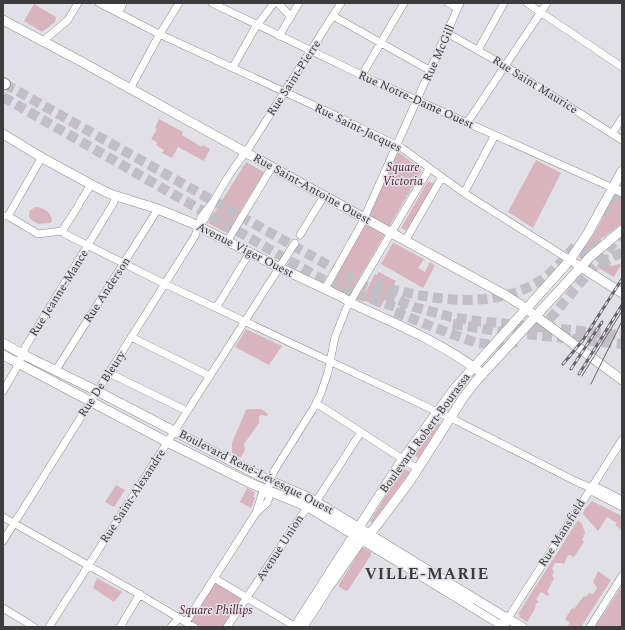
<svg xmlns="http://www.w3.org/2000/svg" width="625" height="630" font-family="Spectral,serif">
<rect width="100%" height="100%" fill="#e2e0e7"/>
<!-- green -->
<path fill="#d8b5be" d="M34,4L56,17L55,22L42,32L24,21Z
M159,119L183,132L182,135L202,147L203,145L210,149L204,161L178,147L172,158L162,153L164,150L156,145L157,142L151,139L157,129L155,128Z
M398,152L420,168L421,172L350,294H345L332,288L331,284L363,229Z
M536,160L561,173L533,228L508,212Z
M246,162L264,172L227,233L208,223Z
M428,181L434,184L407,231L401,228Z
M616,196L622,197V224L602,238L581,259L579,257L598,227L613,197Z
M36,207C44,208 51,212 52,220L51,223L38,224L30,219L29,215L30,210Z
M394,243L424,259L418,268L425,272L430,262L435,266L423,288L381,264L392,244Z
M607,254L609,256L607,262L611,266L619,264L621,265L614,277L597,267L600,260Z
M379,272L396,281L380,308L362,299L375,274L377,275Z
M246,329L282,346L269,365L235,347Z
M248,409H261L268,414L267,416L261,415L259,417V423L244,444L245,450L241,458L232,453V443L246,410Z
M436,423L440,424L439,426L420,456L418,458L414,455L415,453Z
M403,468L410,472L372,523L370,521Z
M116,485L125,490L114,507L105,502Z
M247,488L255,492L253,497L255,498L251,508L240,502Z
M592,501L622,516V530L615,525L617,523L607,517L598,531L583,514L584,510Z
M578,520L582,524L585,533L582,540L584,542L574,557L570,555H568L564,564L561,563H555L552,568L554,572L552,576L554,578L547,592L549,594L548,596L541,592L536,600L539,602L536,603L535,609L527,622L519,617L520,615L518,614Z
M362,548H364L371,552V555L349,589L347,591L344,590L338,586Z
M598,571L611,580L581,627H567L570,623L565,619L572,608L574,609L584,596L586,597L589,593L593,594L597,588L593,582Z
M97,578L122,592L114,602L93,588Z
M215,582L241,598V600L225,627C214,627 195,630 190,620Z
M622,586V627H595Z"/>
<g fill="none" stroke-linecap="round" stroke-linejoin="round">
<!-- highway-tunnel -->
<path stroke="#c1bfc5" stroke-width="10" stroke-dasharray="10 5" stroke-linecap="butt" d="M5,84L365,286L414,307L451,317L477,321L622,335
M3,97L318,277L347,291L405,310
M601,214L622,187
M568,264L588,250L609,240
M600,264L622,252
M374,285C426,298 488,312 538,282C553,273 566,257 577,244
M395,312L441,330L477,343L499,345L517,342
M453,324L496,331L622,344
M539,330L549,320L621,234"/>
<defs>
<path id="minor" d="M99,3L157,33L326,111L402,148L464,193L570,260
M112,3L121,8L123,3
M212,3L376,82L613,188
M278,3L291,17
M448,3L458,8
M527,3L622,67
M333,16L431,71
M447,33L502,64L622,140
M279,36L299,3
M43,41L68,20L78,3
M478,50L504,3
M233,67L255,28L274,3
M362,75L404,3
M130,89L157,39L179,3
M467,123L547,3
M612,134L622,118
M464,193L495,135
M80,202L91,185
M3,216H8L38,234L62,231L65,234L165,284L457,421L573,480L591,488H599L622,500
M8,216L42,157
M200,225C207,218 209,210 214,201C224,182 237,163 250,146L341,3
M62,231L79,205
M300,235L324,196
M228,240L272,167
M405,241L442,177
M325,289L362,223L460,3
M216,308L250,252
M131,337L210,376
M56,370L158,209
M109,373L187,411
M3,391L16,369L26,346L113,204L116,196
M316,403L418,469
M591,488L595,493L622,507
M267,490L274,471L313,409L321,393L328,372L335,337L346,309L429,169
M256,513L262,494L267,490
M3,517L137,593L194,627
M3,541L195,236L201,217L213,202
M214,578L296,627
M3,608L34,627
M186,622L256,513L267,503L269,498L267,490
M505,623L622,440
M49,627L295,243
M120,627L140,594
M171,627L179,618
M227,627L304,512L319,497L361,432
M590,627L622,576"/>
<path id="major" d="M3,20L82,62L386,230L507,296L521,305L622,380
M3,134L46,160L94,186L110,194L155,208L192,223L276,266L342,297L355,305C399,325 444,344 483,374
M613,188L622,192
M576,264L622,293
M3,343L26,356L97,391L262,477L310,498L382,542
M3,355L171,444L250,483L308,507L377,549
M469,605L505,627
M503,616L522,627
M295,627L400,463L455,388L570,260L588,233L622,171
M295,627L304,625L328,588L359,544L374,529L410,481L463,398L477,380L590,257L622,230"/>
<path id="highway" d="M3,83L5,84"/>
</defs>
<!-- minor casing -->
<use href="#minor" stroke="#8d8c91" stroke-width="8"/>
<!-- major casing -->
<use href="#major" stroke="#8d8c91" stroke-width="10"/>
<!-- highway casing -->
<use href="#highway" stroke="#8d8c91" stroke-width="12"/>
<!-- minor -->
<use href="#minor" stroke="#fff" stroke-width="7"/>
<!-- major -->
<use href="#major" stroke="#fff" stroke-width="9"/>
<!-- highway -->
<use href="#highway" stroke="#fff" stroke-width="10"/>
<!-- tram -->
<path stroke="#676569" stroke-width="1" d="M582,376L622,311
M591,384L622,321"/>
<defs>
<path id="rail" d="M563,364L583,340L622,279
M571,369L602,322
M579,374L622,305"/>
</defs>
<!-- rail casing -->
<use href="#rail" stroke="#676569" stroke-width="3"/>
<!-- rail -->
<use href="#rail" stroke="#e2e0e7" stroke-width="1.5" stroke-dasharray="4.5" stroke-linecap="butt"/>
<defs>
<path id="major-bridge" d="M382,542L503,616
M377,549L469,605"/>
</defs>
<!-- major-bridge casing -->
<use href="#major-bridge" stroke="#8d8c91" stroke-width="10" stroke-linecap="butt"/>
<!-- major-bridge -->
<use href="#major-bridge" stroke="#fff" stroke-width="9"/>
</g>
<g text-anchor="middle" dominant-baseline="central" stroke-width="3" stroke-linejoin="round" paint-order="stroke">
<!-- street labels -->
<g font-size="12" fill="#3c3b3d" stroke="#e2e0e7">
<text transform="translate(439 53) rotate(-66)">Rue McGill</text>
<text transform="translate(294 78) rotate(-57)">Rue Saint-Pierre</text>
<text transform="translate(535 85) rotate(32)">Rue Saint Maurice</text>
<text transform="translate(416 100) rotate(24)">Rue Notre-Dame Ouest</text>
<text transform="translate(358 128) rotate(26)">Rue Saint-Jacques</text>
<text transform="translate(312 189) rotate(29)">Rue Saint-Antoine Ouest</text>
<text transform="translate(245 250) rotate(27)">Avenue Viger Ouest</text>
<text transform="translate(107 290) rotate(-57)">Rue Anderson</text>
<text transform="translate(59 293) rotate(-58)">Rue Jeanne-Mance</text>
<text transform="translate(102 384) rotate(-57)">Rue De Bleury</text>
<text transform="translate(425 433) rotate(-54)">Boulevard Robert-Bourassa</text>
<text transform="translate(256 472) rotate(27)">Boulevard René-Lévesque Ouest</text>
<text transform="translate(133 496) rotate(-57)">Rue Saint-Alexandre</text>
<text transform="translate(562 533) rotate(-58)">Rue Mansfield</text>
<text transform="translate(280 548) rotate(-57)">Avenue Union</text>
</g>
<!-- park labels -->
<g font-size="12" font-style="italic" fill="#552134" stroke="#e2e0e7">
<text x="403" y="167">Square<tspan x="403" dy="14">Victoria</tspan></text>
<text x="216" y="610">Square Phillips</text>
</g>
<!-- district labels -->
<g font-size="16" font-weight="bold" letter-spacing="1" fill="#3c3b3d" stroke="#e2e0e7">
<text x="427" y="574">VILLE-MARIE</text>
</g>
</g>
<!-- border -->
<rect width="625" height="630" fill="none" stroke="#3c3b3d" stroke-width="8"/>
</svg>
